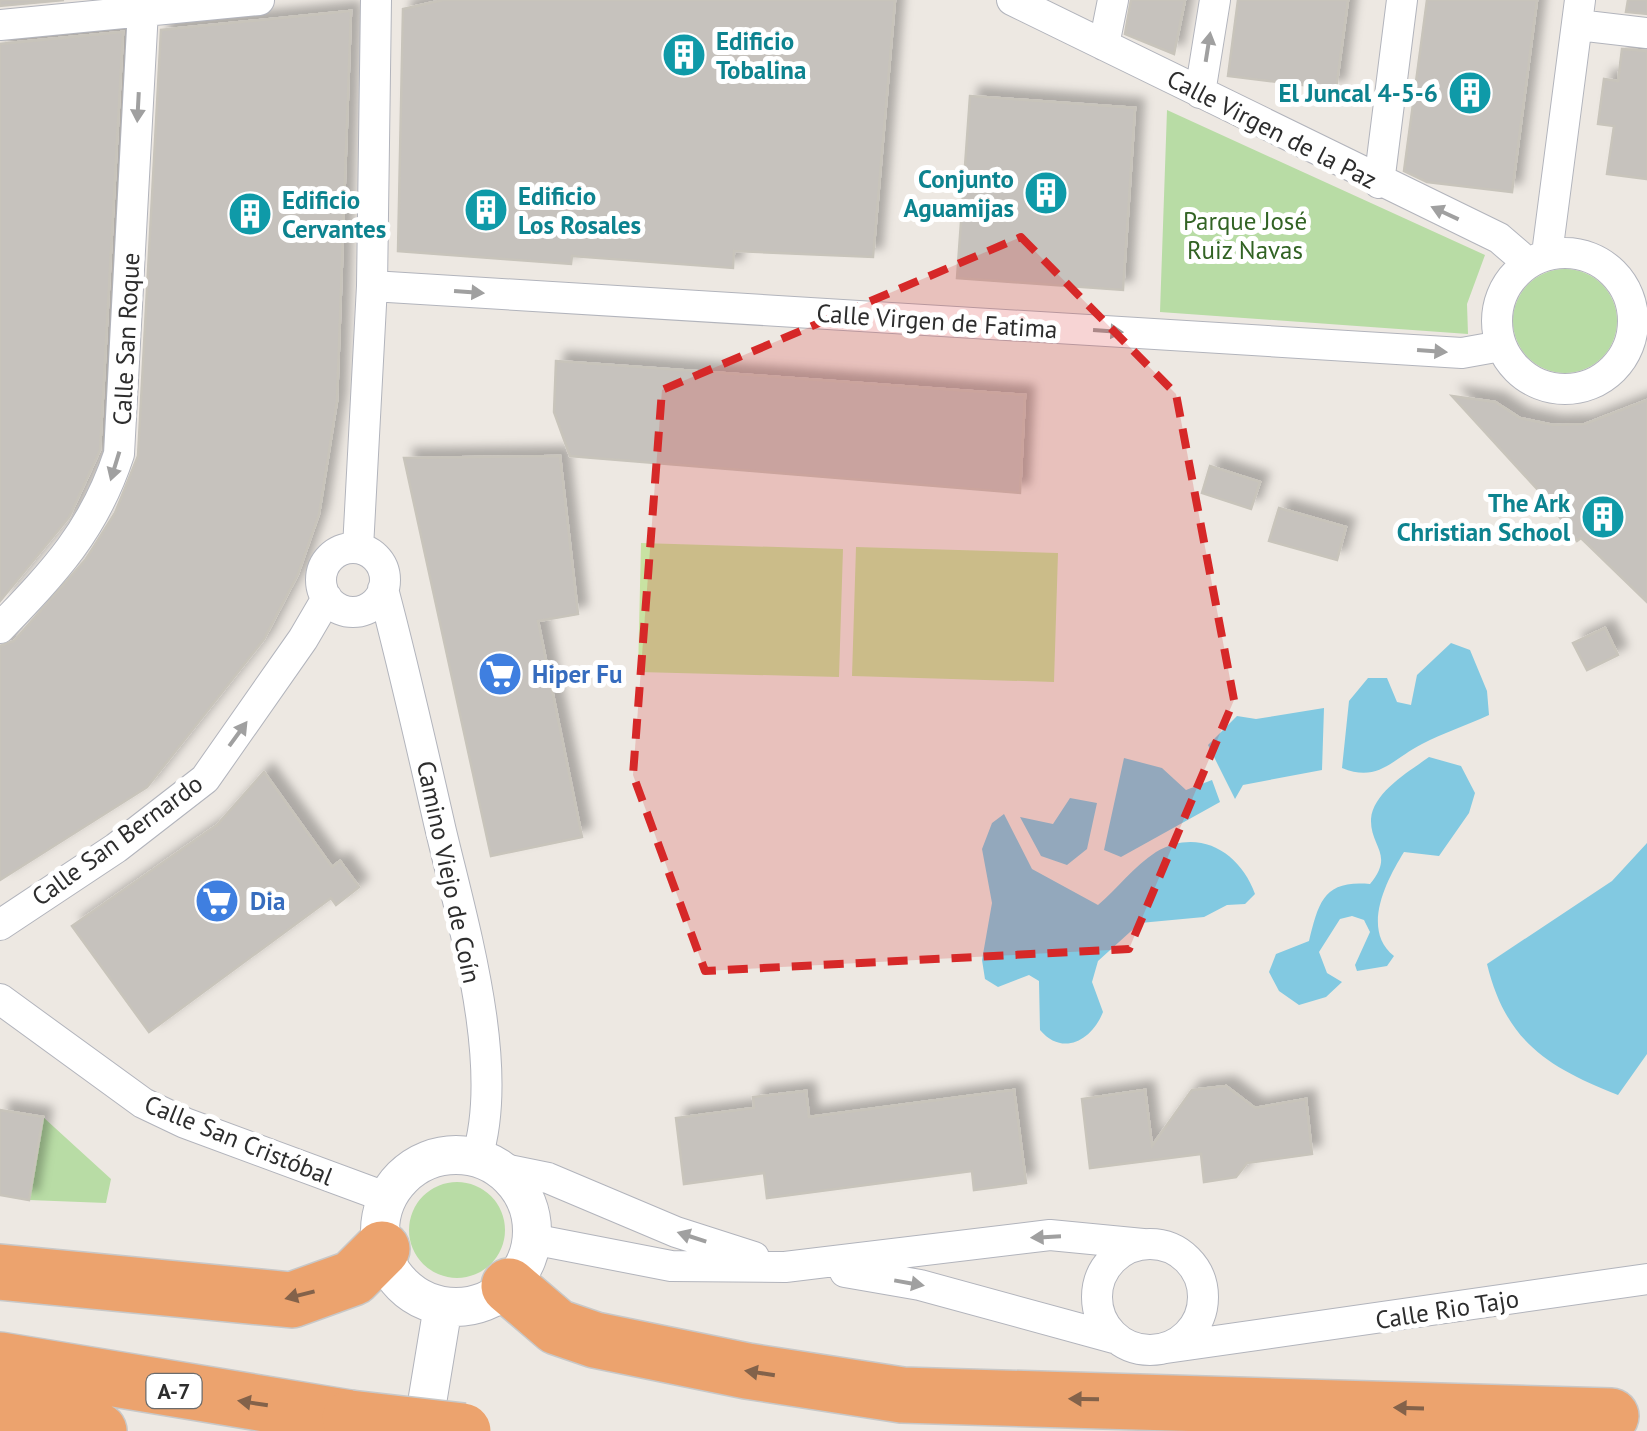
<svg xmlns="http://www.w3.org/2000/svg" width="1647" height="1431" font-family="'PT Sans',sans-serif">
<defs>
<filter id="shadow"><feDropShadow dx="9" dy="-9" stdDeviation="5" flood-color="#0004"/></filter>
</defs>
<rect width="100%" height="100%" fill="#ede8e2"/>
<!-- green -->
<path fill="#b8dca5" d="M1167,110L1485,255L1467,304L1468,334L1160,312Z
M1513 321a52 52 0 1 1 104 0a52 52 0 1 1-104 0Z
M43,1117L111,1179L106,1203L29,1200Z
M409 1230a48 48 0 1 1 96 0a48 48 0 1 1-96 0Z"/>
<!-- pitch -->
<path fill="#c8e2a2" d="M641,543L843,549L839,677L638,672Z
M856,547L1058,553L1054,682L852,676Z"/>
<!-- water -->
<path fill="#82c9e1" d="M1451,643L1470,650L1487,691L1489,715C1467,725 1443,733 1422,744C1392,759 1379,783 1342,768L1349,701L1368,678H1387L1397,702L1411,705L1417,675Z
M1324,708L1322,770L1243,785L1235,799L1208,745L1237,716L1256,719Z
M1429,757L1461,766L1475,793L1469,813L1439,856L1404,852C1386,881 1361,930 1394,956L1387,966L1357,971L1355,965L1370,932L1364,920L1352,916L1340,919L1319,952L1327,973L1342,982L1326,997L1299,1005L1279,991L1269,972L1276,954L1309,941C1319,901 1324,880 1370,884C1395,854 1370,847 1371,819C1373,792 1410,771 1429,757Z
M1124,758L1162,768L1186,790L1212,780L1220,802L1121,857L1104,850Z
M1070,798L1097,803L1087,849L1067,865L1041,856L1020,817L1053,824Z
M1004,814L1032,869L1098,905C1117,889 1134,866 1156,852C1199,827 1240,852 1255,894L1245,904L1227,905L1204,917L1140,923L1098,961L1092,982L1103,1012C1092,1040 1063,1057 1040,1030L1039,981L1029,975L998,987L985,979L982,960L992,903L982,849L992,823Z
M1647,843V1054L1618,1095C1548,1067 1506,1042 1487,964L1612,881Z"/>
<!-- building -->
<path fill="#c6c2bd" stroke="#c8c4bb" stroke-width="2.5" filter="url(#shadow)" d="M0,0H64L0,6Z
M443,0H895L873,257L734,251L733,268L572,256L571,264L398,251L403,9Z
M1131,0H1185L1174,54L1125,34Z
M1238,0H1348L1336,89L1228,76Z
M1427,0H1537L1512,192L1427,182L1404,171Z
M1628,0H1647V14L1626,12Z
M351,11L337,401L319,514L298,574L264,639L147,787L0,880V646L14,641L86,559L115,513L138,456L161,30Z
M123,32L100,450L69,517L0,601V44Z
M1622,49L1647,51V179L1607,174L1614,126L1598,124L1604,79L1618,81Z
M970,96L1135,108L1123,290L957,278Z
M556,361L1025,395L1020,493L570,456L554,412Z
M1452,396L1495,402L1520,418L1553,425L1585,424L1647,400V602L1581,538L1577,541L1548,501Z
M560,456L578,614L538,621L582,837L491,856L404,458Z
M1210,466L1260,482L1251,509L1202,493Z
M1279,508L1346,527L1337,560L1269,541Z
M1605,628L1618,655L1587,670L1573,643Z
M264,772L332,867L340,861L359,887L336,905L331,898L149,1032L72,926L217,825Z
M1226,1086L1255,1108L1306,1099L1312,1154L1247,1163L1236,1177L1204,1182L1201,1154L1090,1168L1082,1099L1145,1090L1152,1146L1192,1090Z
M1014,1090L1026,1183L974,1190L972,1171L767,1198L764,1173L684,1184L676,1118L754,1108L753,1097L806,1091L809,1117Z
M0,1110L43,1117L29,1200L0,1195Z"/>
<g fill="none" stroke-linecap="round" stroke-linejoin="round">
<defs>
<path id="minor" d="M1012,0L1499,238L1528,263
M0,25L259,0
M1578,25L1647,33
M1104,45L1113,0
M1200,93L1215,0
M1379,183L1402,0
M1497 321a68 68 0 1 1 136 0a68 68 0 1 1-136 0Z
M1547,254L1580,0
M372,286L1462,353L1501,346
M358,548L372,286L376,0
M321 580a32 32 0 1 1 64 0a32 32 0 1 1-64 0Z
M383,589C404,668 422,748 440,827C462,921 506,1065 477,1157
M0,628C55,571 94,530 119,454L143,10
M0,925L116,848L205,779L303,639L327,598
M0,999L143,1103L185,1123L388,1198
M499,1168L548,1178L676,1232L754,1257
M532,1239L671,1266L785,1267L1050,1235L1143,1244
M1097 1297a53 53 0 1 1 106 0a53 53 0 1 1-106 0Z
M845,1272L920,1285L1114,1338
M1166,1348L1647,1279"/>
<path id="tertiary" d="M380 1231a76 76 0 1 1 152 0a76 76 0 1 1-152 0Z
M428,1397L443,1306"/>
<path id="motorway" d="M0,1272L292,1300L353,1278L382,1249
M509,1286L557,1327L595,1340L747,1371L902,1395L1611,1416
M0,1360L350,1418
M0,1410L99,1431"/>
</defs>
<!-- minor casing -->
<use href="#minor" stroke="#b2b4bc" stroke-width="32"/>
<!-- tertiary casing -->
<use href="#tertiary" stroke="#b2b4bc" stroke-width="40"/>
<!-- motorway casing -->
<use href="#motorway" stroke="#c8c8c8" stroke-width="58"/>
<!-- minor -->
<use href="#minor" stroke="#fff" stroke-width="30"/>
<!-- tertiary -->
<use href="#tertiary" stroke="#fff" stroke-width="38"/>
<!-- motorway -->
<use href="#motorway" stroke="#eca36e" stroke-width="55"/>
<defs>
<path id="motorway-bridge" d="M350,1418L463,1431"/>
</defs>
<!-- motorway-bridge casing -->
<use href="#motorway-bridge" stroke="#c8c8c8" stroke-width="58" stroke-linecap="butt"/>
<!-- motorway-bridge -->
<use href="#motorway-bridge" stroke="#eca36e" stroke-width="55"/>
</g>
<!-- one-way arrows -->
<defs><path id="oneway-solid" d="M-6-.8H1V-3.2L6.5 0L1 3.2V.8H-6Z" transform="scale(2.5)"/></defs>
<g fill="#a0a0a0">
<use href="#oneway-solid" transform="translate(1208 47) rotate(-81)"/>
<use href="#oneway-solid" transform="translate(138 107) rotate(93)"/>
<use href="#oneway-solid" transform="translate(1445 213) rotate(-155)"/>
<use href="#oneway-solid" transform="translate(469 292) rotate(4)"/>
<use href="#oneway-solid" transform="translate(1108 331) rotate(4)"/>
<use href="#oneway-solid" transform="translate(1432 351) rotate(4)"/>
<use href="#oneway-solid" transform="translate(115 466) rotate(107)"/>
<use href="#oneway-solid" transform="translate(238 734) rotate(-54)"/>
<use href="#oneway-solid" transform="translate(692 1237) rotate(-162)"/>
<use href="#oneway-solid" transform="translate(1046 1237) rotate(177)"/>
<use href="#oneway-solid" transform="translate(909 1283) rotate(10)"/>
</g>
<g fill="#83624a">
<use href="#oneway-solid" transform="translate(300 1295) rotate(166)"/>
<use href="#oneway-solid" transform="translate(760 1373) rotate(-171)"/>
<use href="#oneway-solid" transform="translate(1084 1399) rotate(-179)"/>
<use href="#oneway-solid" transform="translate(253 1403) rotate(-171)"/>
<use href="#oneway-solid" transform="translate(1409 1408) rotate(-178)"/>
</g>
<!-- marked area -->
<path fill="#d62828" fill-opacity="0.2" stroke="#d62828" stroke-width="8" stroke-dasharray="20 12" stroke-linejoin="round" d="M1021,237L1176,394L1234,700L1129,949L705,971L633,775L662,390Z"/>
<!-- icons -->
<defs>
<symbol id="building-disc" viewBox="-11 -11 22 22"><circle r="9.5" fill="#0f9aa8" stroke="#fff"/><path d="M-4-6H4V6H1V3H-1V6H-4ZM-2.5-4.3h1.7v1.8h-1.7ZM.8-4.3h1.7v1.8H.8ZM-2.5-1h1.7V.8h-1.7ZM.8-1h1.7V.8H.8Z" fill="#fff"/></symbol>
<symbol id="supermarket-disc" viewBox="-11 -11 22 22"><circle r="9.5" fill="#3f7fe0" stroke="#fff"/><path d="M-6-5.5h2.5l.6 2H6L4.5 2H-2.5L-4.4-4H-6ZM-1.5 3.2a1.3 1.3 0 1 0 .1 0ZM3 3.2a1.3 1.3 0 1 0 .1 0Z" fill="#fff"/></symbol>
</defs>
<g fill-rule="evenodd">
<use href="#building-disc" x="659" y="30" width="50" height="50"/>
<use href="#building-disc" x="1445" y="68" width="50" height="50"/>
<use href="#building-disc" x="1021" y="168" width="50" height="50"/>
<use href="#building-disc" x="461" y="185" width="50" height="50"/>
<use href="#building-disc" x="225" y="189" width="50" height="50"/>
<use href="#building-disc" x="1578" y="492" width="50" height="50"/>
<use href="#supermarket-disc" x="475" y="649" width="50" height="50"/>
<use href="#supermarket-disc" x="192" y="876" width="50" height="50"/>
</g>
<g text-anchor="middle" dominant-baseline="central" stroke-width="10" stroke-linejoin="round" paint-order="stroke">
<!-- shield labels -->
<rect fill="#fff" stroke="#6c6c6c" stroke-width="2.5" x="146.5" y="1374" width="55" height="34" rx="8"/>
<g font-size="22" font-weight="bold" fill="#2d2d2d">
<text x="174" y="1391">A-7</text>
</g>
<!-- culture labels -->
<g font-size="25" font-weight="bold" fill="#0d838f" stroke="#fff" text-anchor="start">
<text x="716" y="41">Edificio<tspan x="716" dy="29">Tobalina</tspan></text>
<text x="1438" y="93" text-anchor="end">El Juncal 4-5-6</text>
<text x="1014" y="179" text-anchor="end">Conjunto<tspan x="1014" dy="29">Aguamijas</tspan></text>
<text x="518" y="196">Edificio<tspan x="518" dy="29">Los Rosales</tspan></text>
<text x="282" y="200">Edificio<tspan x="282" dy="29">Cervantes</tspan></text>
<text x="1570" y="503" text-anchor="end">The Ark<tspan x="1570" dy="29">Christian School</tspan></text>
</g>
<!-- street labels -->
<g font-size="25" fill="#2d2d2d" stroke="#fff">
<text transform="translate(1272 129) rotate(27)">Calle Virgen de la Paz</text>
<text transform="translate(937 321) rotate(4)">Calle Virgen de Fatima</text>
<text transform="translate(126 339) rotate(-87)">Calle San Roque</text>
<text transform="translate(117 840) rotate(-36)">Calle San Bernardo</text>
<text transform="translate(449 872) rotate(78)">Camino Viejo de Coín</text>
<text transform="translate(239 1140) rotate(22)">Calle San Cristóbal</text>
<text transform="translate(1447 1309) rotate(-9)">Calle Rio Tajo</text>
</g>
<!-- park labels -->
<g font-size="25" fill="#326324" stroke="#fff">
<text x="1245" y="221">Parque José<tspan x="1245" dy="29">Ruiz Navas</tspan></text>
</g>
<!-- shop labels -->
<g font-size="25" font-weight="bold" fill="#366cbe" stroke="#fff" text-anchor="start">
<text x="532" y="674">Hiper Fu</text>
<text x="250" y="901">Dia</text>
</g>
</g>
</svg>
